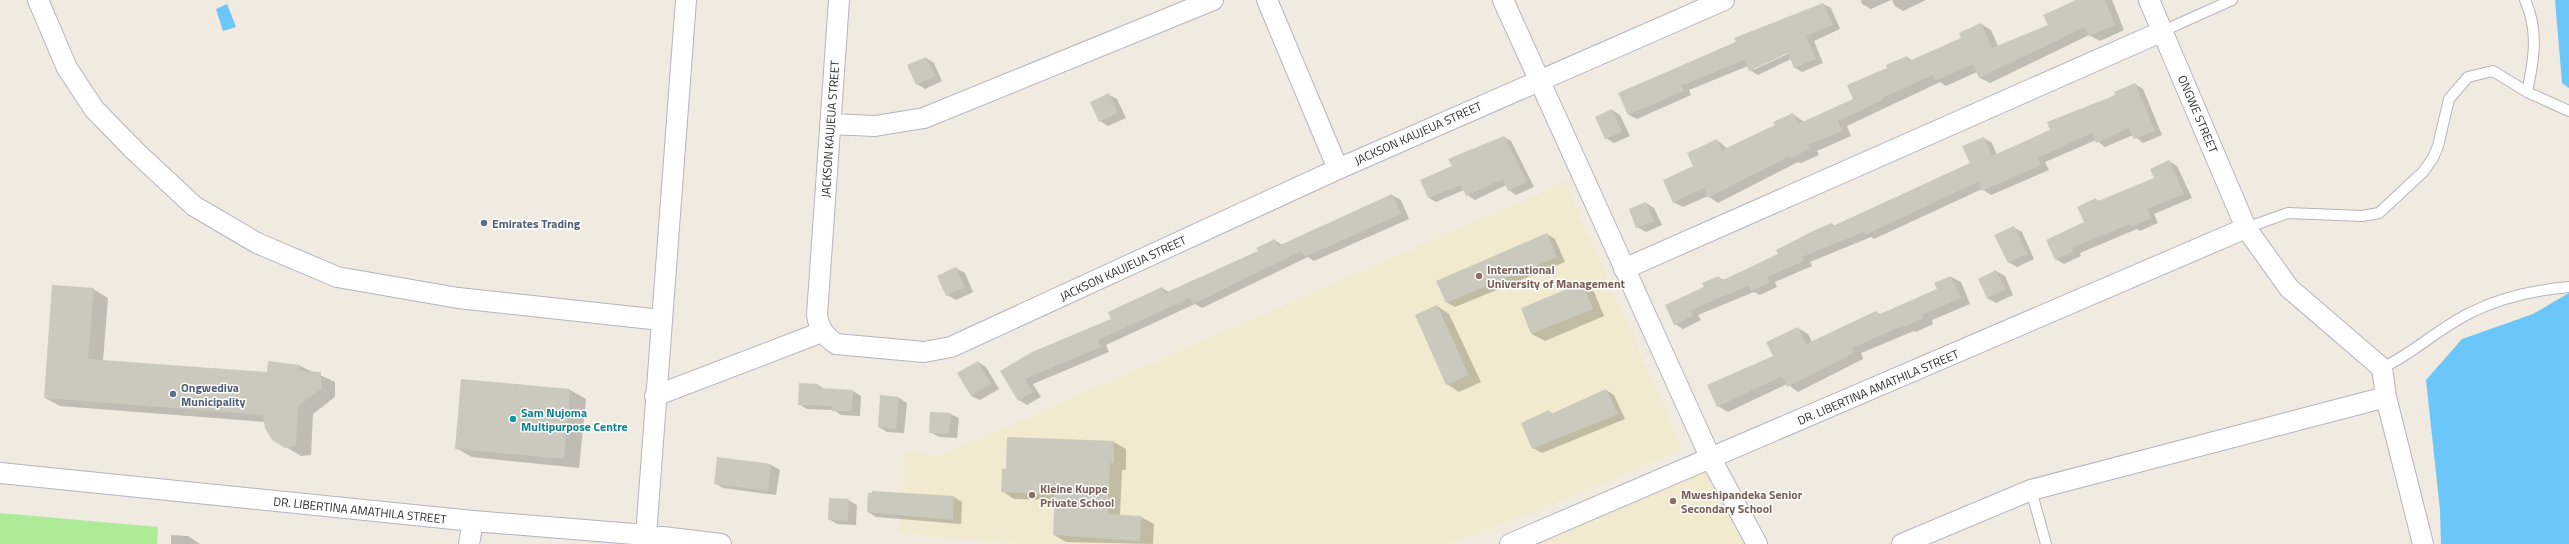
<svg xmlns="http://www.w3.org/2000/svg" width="2569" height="544" font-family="'Titillium Web',sans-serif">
<rect width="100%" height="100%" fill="#f0eae0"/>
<!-- education -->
<path fill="#f2eace" d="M1565,182L1683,450L1552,505L1449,544H1028L898,533L905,453L939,456Z
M1711,459L1758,544H1510Z"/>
<!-- green -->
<path fill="#adeb98" d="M0,513L158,527L157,544H0Z"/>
<!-- water -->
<path fill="#6bc7fa" d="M2555,0H2569V88L2562,83Z
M227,4L236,27L223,31L216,9Z
M2569,293V544H2441L2440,510L2426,380L2462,339L2533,314Z"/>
<!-- shadow -->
<path fill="#0003" fill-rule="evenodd" d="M1861,0H1891L1871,9L1862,4Z
M1892,0H1926L1903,11L1895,6Z
M2075,0H2112L2124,30L2100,41L2089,35L1990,83L1980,78L1977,72L1946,86L1940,82L1847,126L1851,136L1817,151L1819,155L1801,163L1798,162L1718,203L1708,196L1683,207L1673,202L1695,167L1717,140L1728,149L1776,125L1793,114L1804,122L1854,99L1888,69L1907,57L1913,61L1962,39L1981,24L1991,30L1998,46L2049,26Z
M1823,4L1831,8L1840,29L1814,41L1823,63L1802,72L1794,67L1791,59L1758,75L1750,70L1748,66L1689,90L1691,95L1637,119L1629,115L1620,93ZM1792,50V52L1753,70V68Z
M926,58L934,63L942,81L925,89L917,84Z
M2135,84L2143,89L2162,135L2143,143L2133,135L2105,147L2096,140L2045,162L2049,170L2012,186L1991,195L1982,189L1874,239L1871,237L1810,262L1812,266L1775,282L1777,287L1760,295L1754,292L1698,315L1701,320L1683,329L1675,324L1705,288L1719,278L1724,280L1780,255L1832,224L1835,226L1971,163L1984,138L1992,143L1997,155L2051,130Z
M1109,95L1117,99L1126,118L1108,126L1100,121Z
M1612,110L1620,115L1630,136L1614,143L1606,138Z
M1504,137L1511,141L1534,187L1516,195L1509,190L1506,185L1475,200L1467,195L1464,190L1436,202L1429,198L1453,167Z
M2169,161L2177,166L2192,198L2154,214L2158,223L2140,231L2137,229L2080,253L2081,256L2064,264L2056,259L2085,223L2096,200L2100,202L2155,178Z
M1392,195L1401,200L1409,219L1314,261L1308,257L1202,308L1195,304L1106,345L1109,352L1033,384L1041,397L1027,405L1019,400L1001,371L1112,319L1162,288L1169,292L1259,252L1275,240L1282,245Z
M1646,203L1654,208L1662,225L1646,232L1637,227Z
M2013,227L2022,232L2034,259L2017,267L2008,262Z
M1547,234L1555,239L1565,262L1455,307L1446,302Z
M956,268L965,273L973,292L956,300L947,295Z
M1996,271L2005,276L2013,295L1996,303L1987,298Z
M1951,277L1961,282L1970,304L1932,320L1933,324L1916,332L1914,331L1861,353L1863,359L1798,392L1787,384L1728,412L1718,406L1774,357L1798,328L1808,334L1812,342L1876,312L1881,315L1938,289Z
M1582,285L1594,292L1604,316L1545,341L1532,334L1522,309Z
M93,289L108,298L103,361L268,373L269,362L300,366L335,382V397L313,414L311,455L301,456L273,439L265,422L60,406L45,398Z
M1437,306L1449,314L1481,382L1459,392L1447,384Z
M978,362L986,367L999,389L980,400L971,396Z
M462,380L570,390L586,399L579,468L472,457L456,448Z
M800,384L818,385L826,390L853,391L861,396L860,416L841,415L834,410L807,409L799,404Z
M1606,390L1614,395L1625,419L1542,453L1533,448L1549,411L1553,414Z
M899,398L907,403L904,433L887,432L879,427Z
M950,414L959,418L957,438L939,437L930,432Z
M1114,442L1126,449V470H1122L1120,516L1141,517L1154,524L1153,544L1066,542L1054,535L1056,500L1014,499L1002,491Z
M718,458L771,465L780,470L776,495L723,488L715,483Z
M869,494L954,497L962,502L961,524L876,517L868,512Z
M848,500L857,505L856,525L837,524L829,519Z
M171,535L188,536L200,544H171Z"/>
<!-- building -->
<path fill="#cbc8be" d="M2076,0H2105L2115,25L2089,36L2085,27L1979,78L1973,64L1936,81L1933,75L1882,98L1883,100L1838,121L1842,131L1808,145L1810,149L1791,158L1789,156L1708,198L1704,188L1673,203L1663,180L1693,166L1687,153L1717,139L1722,150L1775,125L1773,122L1793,113L1798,124L1853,99L1847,85L1887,68L1886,65L1907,56L1909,61L1961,38L1959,33L1981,23L1992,48L2048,25L2043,15Z
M1823,3L1833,25L1806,36L1816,59L1794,68L1788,53L1749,71L1744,60L1681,86L1684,91L1628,115L1618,93L1736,42L1734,38Z
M926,57L935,76L916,85L907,65Z
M2135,83L2155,131L2134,139L2129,128L2096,143L2092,133L2038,158L2041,165L2003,182L1982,191L1978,182L1865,235L1864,232L1802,257L1804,261L1767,277L1770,282L1751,291L1748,286L1691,310L1693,316L1674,325L1665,305L1704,287L1702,283L1719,276L1721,281L1778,254L1776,250L1815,230L1832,223L1833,226L1970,163L1962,146L1984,137L1992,156L2050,130L2047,122L2116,95L2114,92Z
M1109,93L1118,113L1099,122L1090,102Z
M1612,109L1622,132L1605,139L1595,117Z
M1504,136L1527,182L1508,191L1503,179L1466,196L1461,185L1428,198L1420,180L1452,166L1448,159Z
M2169,160L2184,194L2147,209L2151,218L2131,227L2130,224L2072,248L2074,251L2055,260L2046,240L2084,222L2077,207L2096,198L2098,201L2154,178L2150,169Z
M1392,194L1401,214L1305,257L1302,251L1193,304L1190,298L1098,340L1101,347L1025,379L1033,392L1018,401L1000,371L1032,352L1111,319L1108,312L1162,287L1165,293L1258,251L1256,248L1275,239L1278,246Z
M1646,202L1654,221L1636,228L1629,209Z
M2014,226L2027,254L2008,263L1994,235Z
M1547,233L1557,257L1446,303L1436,281Z
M956,267L965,287L946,296L937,276Z
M1996,270L2006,290L1987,298L1978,279Z
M1951,276L1961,298L1922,315L1924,318L1905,327L1904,325L1852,348L1854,353L1787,387L1782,376L1717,407L1707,385L1773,356L1766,342L1798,327L1806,344L1876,311L1878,315L1937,289L1934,283Z
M1582,283L1593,309L1531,334L1521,308Z
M52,285L94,288L88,359L267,372L268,361L300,365V371L321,372V389L298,406L296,446L285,448L272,440L265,428L263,415L44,398Z
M1437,305L1469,375L1446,385L1415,315Z
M978,361L991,384L971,396L957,373Z
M461,379L570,389L564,459L455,449Z
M799,383L818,384V388L853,390L852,411H832V406L798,405Z
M1606,389L1618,414L1532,449L1521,423L1549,410L1551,414Z
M880,395L899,397L896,429L878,427Z
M930,412L951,413L949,434L929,433Z
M1007,437L1114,441V463H1110L1108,514L1141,516L1140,541L1053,535L1055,494L1001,492L1002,469H1006Z
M717,457L771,464L768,491L714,484Z
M872,491L954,496L953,520L867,512L868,493H872Z
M829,498L849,499L848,521L828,520Z"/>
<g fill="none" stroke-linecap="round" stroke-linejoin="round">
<defs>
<path id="service" d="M2525,0C2539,31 2534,59 2527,92
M2163,31L2232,0
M2246,228L2288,213L2362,216L2379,213L2423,172L2433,158L2438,146L2449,99L2468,77L2493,71L2527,92L2569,111
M2382,368C2414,353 2440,327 2472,312C2502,297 2536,290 2569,287
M2031,490L2046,544"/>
<path id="minor" d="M38,0L67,68L94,109L135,151L194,206L257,243L337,277L458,298L661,320
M839,0L817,315C819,329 825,336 836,344L924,352L951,347L1338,169L1724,0
M1267,0L1338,169
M1503,0L1711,459L1757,544
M2149,0L2246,228L2289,288L2382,368L2386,397L2423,544
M830,124L875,126L924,118L1213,0
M1624,269L2163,31
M655,396L822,332
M0,473L473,521L646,535L721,544
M646,535L686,0
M469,544L473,521
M1510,544L2246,228
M1902,544L2031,490L2386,397"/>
</defs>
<!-- service casing -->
<use href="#service" stroke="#b4b4c2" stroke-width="12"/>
<!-- minor casing -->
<use href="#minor" stroke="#b4b4c2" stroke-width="22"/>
<!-- service -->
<use href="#service" stroke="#fff" stroke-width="10"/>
<!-- minor -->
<use href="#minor" stroke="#fff" stroke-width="20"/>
</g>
<!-- markers -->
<g fill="#5c6f8a" stroke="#fff" stroke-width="1.5">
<circle cx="484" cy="223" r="4"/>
<circle cx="173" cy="394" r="4"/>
</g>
<g fill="#8d6e63" stroke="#fff" stroke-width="1.5">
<circle cx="1479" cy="276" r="4"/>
<circle cx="1032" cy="495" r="4"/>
<circle cx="1673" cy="501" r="4"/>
</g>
<circle fill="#0f9aa8" stroke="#fff" stroke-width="1.5" cx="513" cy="419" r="4"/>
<g text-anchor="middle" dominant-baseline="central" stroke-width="3" stroke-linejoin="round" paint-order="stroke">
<!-- street labels -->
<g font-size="12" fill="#2e2e2e" stroke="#fff">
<text transform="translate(2198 114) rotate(67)">ONGWE STREET</text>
<text transform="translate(830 129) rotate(-86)">JACKSON KAUJEUA STREET</text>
<text transform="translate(1418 133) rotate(-24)">JACKSON KAUJEUA STREET</text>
<text transform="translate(1123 268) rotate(-25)">JACKSON KAUJEUA STREET</text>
<text transform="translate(1878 387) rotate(-23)">DR. LIBERTINA AMATHILA STREET</text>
<text transform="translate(360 510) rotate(6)">DR. LIBERTINA AMATHILA STREET</text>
</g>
<!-- service labels -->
<g font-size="12" font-weight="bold" fill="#4e5e75" stroke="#fff" text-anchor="start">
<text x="492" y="223">Emirates Trading</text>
<text x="181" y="387">Ongwediva<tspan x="181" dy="14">Municipality</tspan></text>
</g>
<!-- education labels -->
<g font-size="12" font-weight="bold" fill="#785e54" stroke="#fff" text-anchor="start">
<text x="1487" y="269">International<tspan x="1487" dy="14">University of Management</tspan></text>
<text x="1040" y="488">Kleine Kuppe<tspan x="1040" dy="14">Private School</tspan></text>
<text x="1681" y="494">Mweshipandeka Senior<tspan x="1681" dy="14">Secondary School</tspan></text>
</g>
<!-- culture labels -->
<g font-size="12" font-weight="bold" fill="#0d838f" stroke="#fff" text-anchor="start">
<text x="521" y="412">Sam Nujoma<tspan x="521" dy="14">Multipurpose Centre</tspan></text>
</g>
</g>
</svg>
